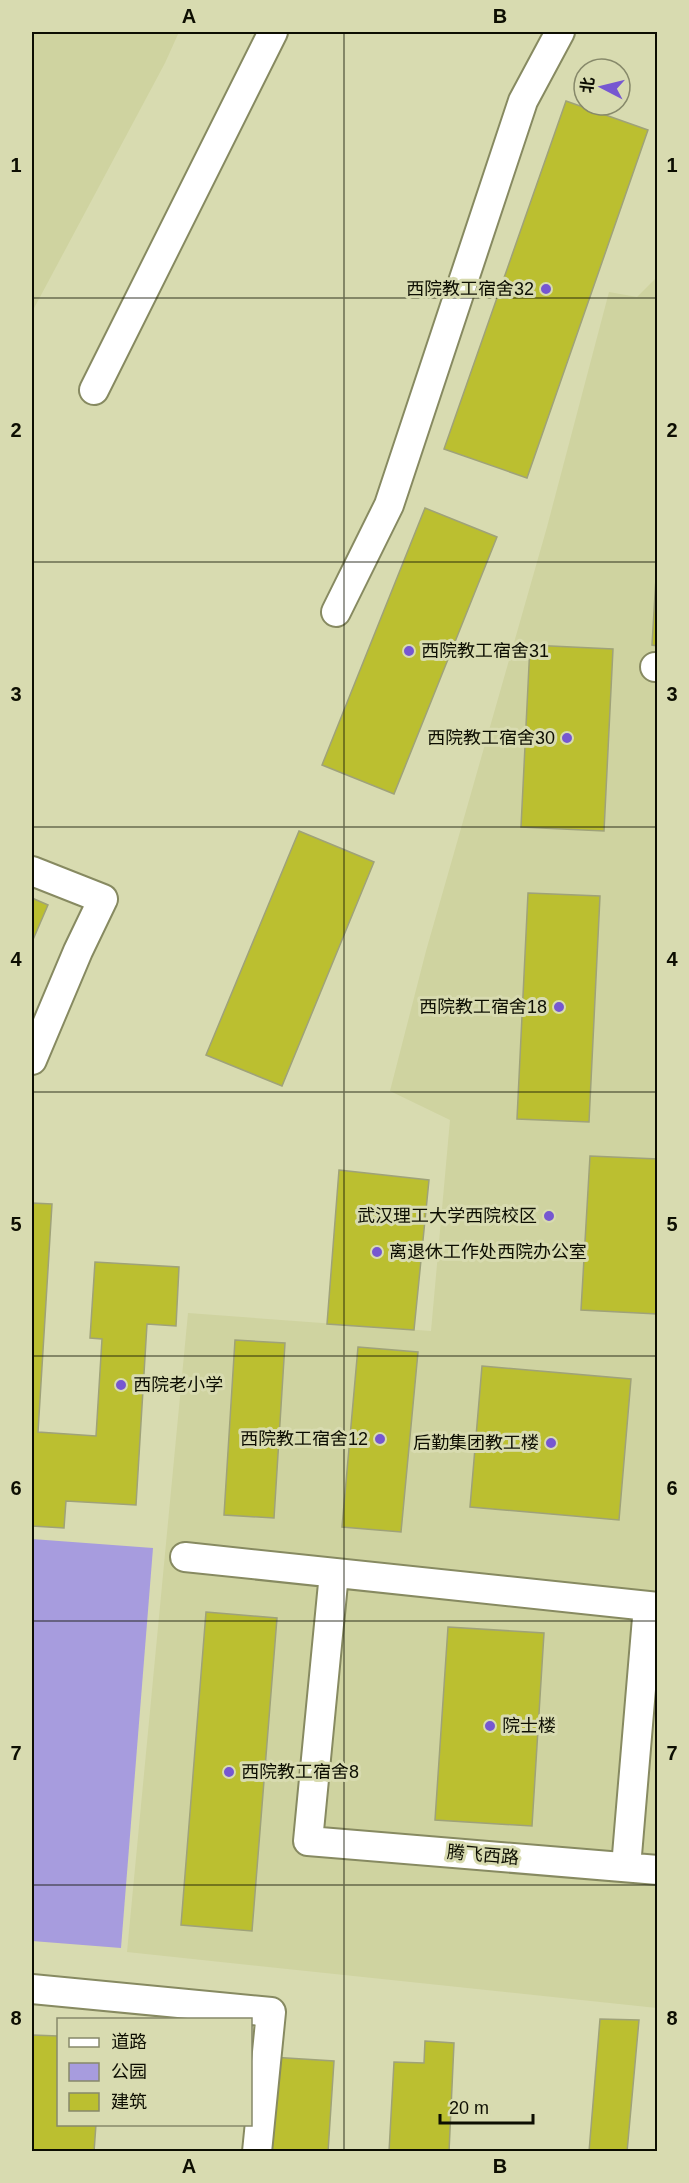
<svg xmlns="http://www.w3.org/2000/svg" width="689" height="2183" font-family="Helvetica,'Noto Sans SC',sans-serif">
<rect width="100%" height="100%" fill="#d8dbb0"/>
<!-- built -->
<path fill="#cfd3a0" d="M32,32H179L165,63L32,312Z
M657,277V2008L127,1952L188,1313L431,1331L450,1120L390,1091L426,951L547,527L609,292L637,297Z"/>
<!-- green -->
<path fill="#a79cde" d="M32,1539L153,1548L121,1948L32,1941Z"/>
<!-- building -->
<path fill="#bbbf30" stroke="#9fa279" stroke-width="1.5" d="M566,101L648,130L527,478L444,449Z
M425,508L497,537L394,794L322,765Z
M658,544V646L652,645Z
M530,645L613,649L604,831L521,827Z
M299,831L374,862L282,1086L206,1055Z
M528,893L600,896L589,1122L517,1119Z
M32,898L48,905L32,942Z
M590,1156L658,1159L657,1314L581,1310Z
M339,1170L429,1180L414,1330L327,1324Z
M32,1203L52,1204L38,1432L96,1436L102,1339L90,1338L95,1262L179,1267L176,1326L147,1324L136,1505L66,1501L64,1528L32,1526L33,1477L32,1476Z
M235,1340L285,1343L274,1518L224,1515Z
M358,1347L418,1352L401,1532L342,1527Z
M482,1366L631,1379L619,1520L470,1507Z
M206,1612L277,1618L252,1931L181,1925Z
M448,1627L544,1633L532,1826L435,1820Z
M600,2019L639,2020L627,2152H589Z
M32,2035L58,2036V2124H96L94,2152H32Z
M425,2041L454,2043L449,2152H389L394,2062L424,2063Z
M271,2057L334,2061L328,2152H264Z"/>
<g fill="none" stroke-linecap="round" stroke-linejoin="round">
<defs>
<path id="street" d="M94,390L273,32
M336,612L389,505L523,101L560,32
M655,667H658
M32,871L103,899L78,951L32,1060
M185,1557L658,1607
M334,1573L308,1841L658,1870
M626,1867L648,1606
M32,1989L271,2012L257,2152"/>
</defs>
<!-- street casing -->
<use href="#street" stroke="#878a61" stroke-width="32"/>
<!-- street -->
<use href="#street" stroke="#fff" stroke-width="28"/>
</g>
<!-- grid -->
<path fill="none" stroke="#0d0e02" stroke-width="1.5" stroke-opacity="0.55" d="M344,32V2152M32,298H658M32,562H658M32,827H658M32,1092H658M32,1356H658M32,1621H658M32,1885H658"/>
<!-- markers -->
<g fill="#7657d1" stroke="#d8dbb0" stroke-width="2">
<circle cx="546" cy="289" r="6"/>
<circle cx="409" cy="651" r="6"/>
<circle cx="567" cy="738" r="6"/>
<circle cx="559" cy="1007" r="6"/>
<circle cx="549" cy="1216" r="6"/>
<circle cx="377" cy="1252" r="6"/>
<circle cx="121" cy="1385" r="6"/>
<circle cx="380" cy="1439" r="6"/>
<circle cx="551" cy="1443" r="6"/>
<circle cx="490" cy="1726" r="6"/>
<circle cx="229" cy="1772" r="6"/>
</g>
<g text-anchor="middle" dominant-baseline="central" stroke-width="6" stroke-linejoin="round" paint-order="stroke">
<!-- poi labels -->
<g font-size="18" fill="#0d0e02" stroke="#d8dbb0" text-anchor="end">
<text x="534" y="289">西院教工宿舍32</text>
<text x="421" y="651" text-anchor="start">西院教工宿舍31</text>
<text x="555" y="738">西院教工宿舍30</text>
<text x="547" y="1007">西院教工宿舍18</text>
<text x="537" y="1216">武汉理工大学西院校区</text>
<text x="389" y="1252" text-anchor="start">离退休工作处西院办公室</text>
<text x="133" y="1385" text-anchor="start">西院老小学</text>
<text x="368" y="1439">西院教工宿舍12</text>
<text x="539" y="1443">后勤集团教工楼</text>
<text x="502" y="1726" text-anchor="start">院士楼</text>
<text x="241" y="1772" text-anchor="start">西院教工宿舍8</text>
</g>
<!-- street labels -->
<g font-size="18" fill="#0d0e02" stroke="#d8dbb0">
<text transform="translate(483 1855) rotate(5)">腾飞西路</text>
</g>
</g>
<!-- border -->
<rect width="689" height="2183" fill="none" stroke="#d8dbb0" stroke-width="66"/>
<!-- legend -->
<rect x="57" y="2018" width="195" height="108" fill="#d8dbb0" stroke="#87896a" stroke-width="1.5"/>
<rect x="69" y="2038" width="30" height="9" fill="#ffffff" stroke="#87896a" stroke-width="1.5"/>
<text x="111" y="2048" font-size="18" fill="#0d0e02">道路</text>
<rect x="69" y="2063" width="30" height="18" fill="#a79cde" stroke="#87896a" stroke-width="1.5"/>
<text x="111" y="2078" font-size="18" fill="#0d0e02">公园</text>
<rect x="69" y="2093" width="30" height="18" fill="#bbbf30" stroke="#87896a" stroke-width="1.5"/>
<text x="111" y="2108" font-size="18" fill="#0d0e02">建筑</text>
<!-- north arrow -->
<g transform="translate(602 87) rotate(277)"><circle r="28" fill="#d8dbb0" stroke="#87896a" stroke-width="1.5"/>
<path d="M0-4.5L10 22L0 15L-10 22Z" fill="#7657d1"/>
<text y="-9" font-size="16" font-weight="bold" text-anchor="middle" fill="#0d0e02">北</text>
</g>
<!-- scale -->
<path d="M440 2114v9h93v-9" fill="none" stroke="#0d0e02" stroke-width="3"/>
<text x="449" y="2114" font-size="18" fill="#0d0e02" stroke="#d8dbb0" stroke-width="4.5" paint-order="stroke">20 m</text>
<rect x="33" y="33" width="623" height="2117" fill="none" stroke="#0d0e02" stroke-width="2"/>
<g font-size="20" text-anchor="middle" font-weight="bold" fill="#0d0e02">
<text x="189" y="23">A</text>
<text x="500" y="23">B</text>
<text x="16" y="172">1</text>
<text x="672" y="172">1</text>
<text x="16" y="437">2</text>
<text x="672" y="437">2</text>
<text x="16" y="701">3</text>
<text x="672" y="701">3</text>
<text x="16" y="966">4</text>
<text x="672" y="966">4</text>
<text x="16" y="1231">5</text>
<text x="672" y="1231">5</text>
<text x="16" y="1495">6</text>
<text x="672" y="1495">6</text>
<text x="16" y="1760">7</text>
<text x="672" y="1760">7</text>
<text x="16" y="2025">8</text>
<text x="672" y="2025">8</text>
<text x="189" y="2173">A</text>
<text x="500" y="2173">B</text>
</g>
</svg>
